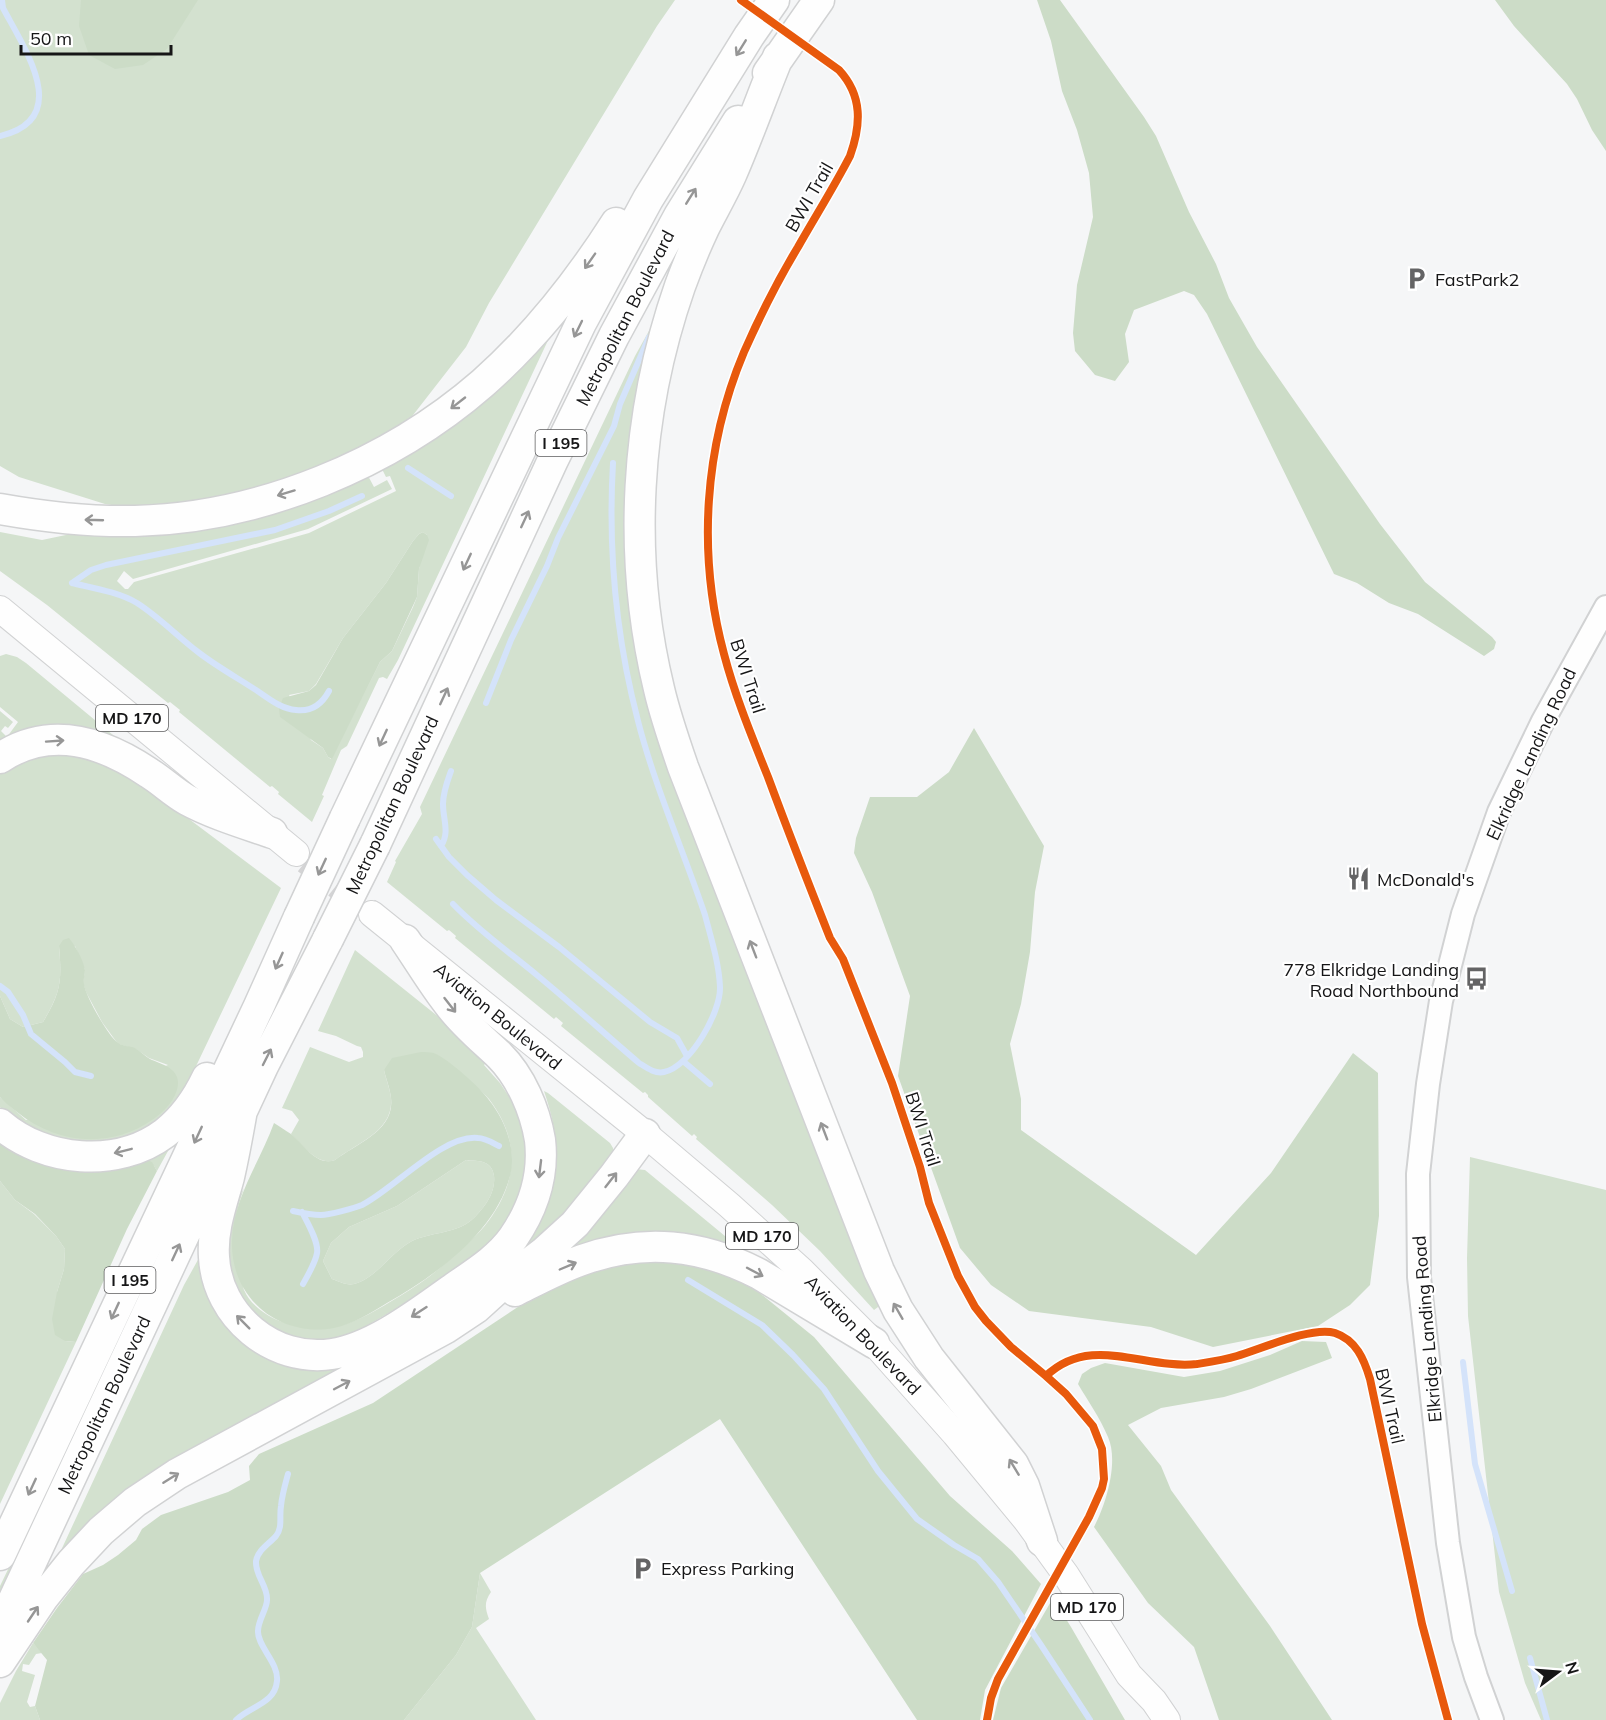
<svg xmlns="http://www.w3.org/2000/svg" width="1606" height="1720" font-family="Mulish,sans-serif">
<rect width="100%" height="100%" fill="#f5f6f7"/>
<!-- green -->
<path fill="#d3e1cf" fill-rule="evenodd" d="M0,0H675L657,26L489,303L466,347L410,419L371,448L258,500L137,509L105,504L19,477L0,466Z
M660,311L630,576L882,1304L874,1310L820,1251L772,1205L696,1139L697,1137L694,1134L692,1136L648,1097V1095L645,1092L643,1093L561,1026L563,1023L556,1017L554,1019L455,938L456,936L449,930L447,931L387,882L396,862L395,861L422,814L420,807L635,356Z
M551,334L398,660L387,679L383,677L379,678L347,746L341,750L322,795L324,796L312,822L278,794L279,792L272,786L270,787L179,712L180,710L170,702L168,703L47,605L0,571V532L42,540L366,472L374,487L387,480L392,489L308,529L133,579L124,571L117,581L125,589H128L134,582L309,533L396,491L390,476L386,477L380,465ZM423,532L427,535L419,569L417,597L413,607L392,651L380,662L331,759L328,757L323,748L311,740L289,695L309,691L316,684L343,638L386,583L413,541L419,534Z
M6,654L17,657L26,663L119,740L0,746V711L13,722L8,728L5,726L1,731L7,737L18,722L0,707V656Z
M77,753L129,774L281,888L178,1104L142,1133L99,1144L47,1137L6,1114L0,1107V1097L26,1120L168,1065L149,1058L136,1049L118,1044L102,1022L86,992L83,983L85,970L75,946H59C62,982 61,991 43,1022L23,1027L10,1019L0,996V771L27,757Z
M355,950L490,1058L484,1065L500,1083L512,1101L525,1130L527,1168L514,1212L498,1234L469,1259L409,1301L358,1331L337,1339L316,1341L294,1337L282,1333L256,1318L231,1281L226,1247L236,1204L244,1188C241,1198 237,1208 236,1219C235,1225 242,1285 244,1290C257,1320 306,1334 335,1327C358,1322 380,1308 400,1296C422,1283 440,1269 458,1252C470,1241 483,1230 492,1216C519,1176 518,1137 489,1099C484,1093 477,1088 472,1083C459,1072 448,1061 433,1053L384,1070C386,1079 390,1089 391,1098C394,1131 357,1143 335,1160C318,1167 302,1144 291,1134L299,1120L292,1111L282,1108L310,1047L349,1062L363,1057V1052L361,1047L357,1046L336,1036L318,1031Z
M544,1091L548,1093L610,1143L613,1148L614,1157L561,1227L51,1572L184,1285L199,1258L208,1290L329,1365L546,1207C562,1165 558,1133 544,1091Z
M173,1142L157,1171L154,1166L147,1160Z
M1470,1157L1606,1190V1720H1541L1525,1683L1499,1592L1468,1316L1467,1258Z
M466,1160C479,1161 492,1160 494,1176C495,1185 492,1194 487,1202C482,1209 476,1217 469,1222C454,1233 429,1233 412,1241C391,1252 377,1278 354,1284C347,1286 338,1281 332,1279L323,1261L331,1243L349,1227L397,1206Z
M635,1169L645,1170L731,1241L725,1248L555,1252Z
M0,1181L15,1200L34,1214L56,1236L65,1249L64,1269L57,1292L65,1341L76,1342L0,1504Z
M86,1408L89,1409L0,1599V1586Z
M480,1573L491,1592C484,1602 485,1608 489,1619L476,1628L536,1720H404L456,1655L472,1627Z
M33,1643L42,1653L36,1654L29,1665L23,1664L22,1671L35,1675L27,1702L30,1707L35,1706L40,1720H0V1703L16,1671Z"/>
<!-- forest -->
<path fill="#ccdcc7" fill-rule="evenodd" d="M81,0H198L167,49L143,65L115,69L89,55L79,26Z
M1037,0H1060L1144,117L1156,136L1189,212L1216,264L1229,298L1257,347L1380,524L1425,582L1492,637L1496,642L1494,649L1484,656L1418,614L1389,603L1357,583L1334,574L1207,314L1194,295L1184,291L1134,310L1125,334L1129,362L1115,381L1095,375L1075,351L1073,333L1077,285L1093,217L1089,173L1077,130L1062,91L1051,41Z
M1495,0H1606V151L1592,130L1577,99L1567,84L1514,26Z
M423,532L427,535L429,540L419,569L417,597L392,651L380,662L332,759L328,757L323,748L280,717L279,708L283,698L309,691L316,685L343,638L386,583L413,541L419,534Z
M974,728L1044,846L1035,892L1030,952L1021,1004L1010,1044L1021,1099V1130L1196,1255L1271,1173L1353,1053L1378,1073L1379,1216L1370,1285L1350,1305L1318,1326L1213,1347L1151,1327L1029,1311L991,1285L960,1248L898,1076L910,996L872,892L854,853L856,838L870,797H917L949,772Z
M69,938C76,947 83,959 85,970C85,975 83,980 84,984C85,995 108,1036 118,1043C122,1046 130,1046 135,1048C140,1051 145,1056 150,1059C161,1064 179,1068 178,1084C177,1099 163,1113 152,1120C110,1149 56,1144 17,1112C11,1107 5,1103 0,1097V996L10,1019L23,1027L43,1022C61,992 62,981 59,946L63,940Z
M421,1052C425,1052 430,1052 434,1053C447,1058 481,1088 489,1100C505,1120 517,1150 510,1176C495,1233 436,1275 387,1303C371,1313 353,1324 334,1328C278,1338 230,1297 232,1241C233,1198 260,1162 274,1123C280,1127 285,1130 291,1134C303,1143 316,1167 335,1160C357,1143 395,1131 391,1098C390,1088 386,1079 384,1070L392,1058ZM466,1160C479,1161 492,1160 494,1176C495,1185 492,1194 487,1202C482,1209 476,1217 469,1222C454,1233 429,1233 412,1241C391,1252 377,1278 354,1284C347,1286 338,1281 332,1279L323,1261L331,1243L349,1227L397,1206Z
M0,1139L147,1160L152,1162L157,1171L127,1229L76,1342L65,1341L55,1335L52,1319L57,1292L64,1269L65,1249L56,1236L35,1214L15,1200L0,1181Z
M685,1258L724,1272L756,1290L814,1337L950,1496L1012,1551L1041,1584L985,1690L980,1720H917L720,1419L480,1573L472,1627L456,1655L404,1720H40L35,1706L47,1660L33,1643L57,1608L83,1574L103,1565L118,1555L136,1540L142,1529L161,1515L228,1492L250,1480L249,1466L259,1454L373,1403L545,1289L612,1265Z
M1302,1341L1326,1342L1332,1358L1251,1389L1224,1397L1161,1408L1128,1425L1161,1466L1171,1490L1270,1626L1332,1720H1219L1194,1647L1148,1603L1094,1527C1106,1504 1119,1462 1108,1437C1100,1418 1088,1401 1078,1384L1082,1374L1091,1368L1105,1363L1184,1377L1220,1371L1270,1355Z
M1053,1598L1071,1627L1125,1720H993L1001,1688Z"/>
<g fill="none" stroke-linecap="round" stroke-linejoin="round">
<!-- stream -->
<path stroke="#d4e3fa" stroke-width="6" d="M0,136C74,119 24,48 3,8L2,0
M408,468L451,496
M72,583L91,570L106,565L275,530L329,511L362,496
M72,583C93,588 118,592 137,603C159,617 177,636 198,652C216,666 236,677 256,690C268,698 281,709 296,710C311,712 322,704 329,691
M486,703L511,640L547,566L558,538L614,426L620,404L649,337
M436,839L449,857L467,875L496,900L559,947L650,1022L677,1038L687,1056
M441,846C450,833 443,819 443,804C443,792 447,782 451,771
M453,904C479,931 509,952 538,976C572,1004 605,1034 639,1063C647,1068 655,1074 664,1072C690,1067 721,1012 720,987C719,963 711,938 705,915C683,850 655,787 638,721C616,637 608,549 613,463
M0,986L8,992L23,1015L31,1034L65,1062L75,1072L91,1076
M683,1061L710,1084
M293,1211C302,1213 312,1215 321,1215C329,1215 355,1208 362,1205C394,1189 443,1134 478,1138C485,1138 493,1143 499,1146
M302,1212C307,1222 319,1242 317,1253C316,1260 307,1277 303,1284
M688,1280L762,1325L793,1355L824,1389L878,1471L917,1519L954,1545L978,1559L998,1582L1041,1645L1090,1720
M1463,1362L1475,1464L1512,1591
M1530,1658L1547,1720
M236,1720C250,1706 275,1704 277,1681C279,1663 257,1646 258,1631C258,1620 267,1609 267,1600C268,1586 255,1576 256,1561C258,1550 269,1544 276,1536C283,1527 279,1517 281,1506C282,1495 285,1485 288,1474"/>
<!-- primary-tunnel -->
<path stroke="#d4d4d5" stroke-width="26" stroke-dasharray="26 13" stroke-linecap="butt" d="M306,861L372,914"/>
<defs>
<path id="secondary" d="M1492,1720L1476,1677L1464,1637L1448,1543L1419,1277L1418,1174L1428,1084L1441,1001L1463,914L1499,812L1543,721L1606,607"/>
<path id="primary" d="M0,609L296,853
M372,914L645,1134L729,1205L802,1271L874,1343L955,1434L1026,1520L1066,1575L1129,1675L1154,1701L1167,1720"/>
<path id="motorway" d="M778,57C762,96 748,136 731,175C723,193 713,210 704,228C695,247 687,267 680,286C635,415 627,557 659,689C665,715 674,741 683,767L879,1271L898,1310L929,1358L1013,1464L1024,1486L1042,1541
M768,73L819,0
M0,509C45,517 90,522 135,521C260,518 390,464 483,383C535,337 579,281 616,223
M0,758C51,724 103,742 149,773C162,781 173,792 187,800C213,814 243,823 272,833
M345,818L581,323L648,199L749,36L774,0
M375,845L552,462L614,336L679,216L738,121
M242,1110C238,1133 234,1155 229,1177C222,1203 212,1229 214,1257C217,1316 273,1363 332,1354C374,1348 421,1311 455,1287C475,1273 498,1259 513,1238C533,1209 544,1175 540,1140C535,1110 521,1077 499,1055C482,1039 465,1025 451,1007C434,986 420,962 405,940
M0,1124C44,1162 117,1169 165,1133C184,1118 197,1099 207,1078
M515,1291C537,1280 559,1268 582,1260C644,1238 701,1244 759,1274L874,1343
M0,1555L259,1006L299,917
M0,1629L263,1066L328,939
M0,1662L43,1598L71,1563L101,1531L135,1502L177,1474L446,1328L476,1308L506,1281L543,1253L575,1224L614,1176L645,1134"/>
</defs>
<!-- secondary casing -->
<use href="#secondary" stroke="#d1d2d3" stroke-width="26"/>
<!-- primary casing -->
<use href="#primary" stroke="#d1d2d3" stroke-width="28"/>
<!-- motorway casing -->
<use href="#motorway" stroke="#d1d2d3" stroke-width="33"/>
<!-- secondary -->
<use href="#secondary" stroke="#fefefe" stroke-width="22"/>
<!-- primary -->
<use href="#primary" stroke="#fefefe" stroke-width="26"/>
<!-- motorway -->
<use href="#motorway" stroke="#fefefe" stroke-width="30"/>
<defs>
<path id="motorway-bridge" d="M299,917L345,818
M328,939L375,845"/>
</defs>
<!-- motorway-bridge casing -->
<use href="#motorway-bridge" stroke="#d1d2d3" stroke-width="33" stroke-linecap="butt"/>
<!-- motorway-bridge -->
<use href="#motorway-bridge" stroke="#fefefe" stroke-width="30"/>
<defs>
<path id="cycleway" d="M741,0L839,70C863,96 861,125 850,156C834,187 815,217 798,247C778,280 760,316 744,352C704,447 697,554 724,654C735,696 752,737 768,777C788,831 809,885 830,938L843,959L892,1083L920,1167L929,1203L958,1276L975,1307L986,1321L1011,1347L1046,1376C1091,1333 1145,1370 1197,1364C1210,1362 1224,1360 1237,1356C1261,1349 1312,1326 1335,1333C1356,1340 1364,1359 1370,1379L1422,1624L1448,1720
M987,1720L991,1698L998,1679L1089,1517L1102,1488L1104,1479L1102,1449L1093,1426L1066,1394L1046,1376"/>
</defs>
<!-- cycleway casing -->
<use href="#cycleway" stroke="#fff" stroke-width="11"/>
<!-- cycleway -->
<use href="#cycleway" stroke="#e8590c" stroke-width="8"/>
</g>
<!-- one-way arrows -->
<defs><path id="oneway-shaft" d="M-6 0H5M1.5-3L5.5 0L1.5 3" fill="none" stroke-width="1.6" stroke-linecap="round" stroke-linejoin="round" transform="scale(1.5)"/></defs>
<g stroke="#969696">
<use href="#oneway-shaft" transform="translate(741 48) rotate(122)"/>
<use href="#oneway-shaft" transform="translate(691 196) rotate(-58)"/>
<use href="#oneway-shaft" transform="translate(590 261) rotate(125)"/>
<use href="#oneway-shaft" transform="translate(578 329) rotate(116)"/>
<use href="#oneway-shaft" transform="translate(458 403) rotate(142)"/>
<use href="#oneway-shaft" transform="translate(286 493) rotate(163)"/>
<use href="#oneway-shaft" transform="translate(525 519) rotate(-65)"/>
<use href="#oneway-shaft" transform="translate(94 520) rotate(-178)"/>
<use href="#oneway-shaft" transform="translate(467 562) rotate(115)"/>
<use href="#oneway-shaft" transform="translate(444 696) rotate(-65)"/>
<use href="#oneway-shaft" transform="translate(383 738) rotate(115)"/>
<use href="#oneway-shaft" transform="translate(55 741) rotate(-4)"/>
<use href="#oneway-shaft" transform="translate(322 867) rotate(115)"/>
<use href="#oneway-shaft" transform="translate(753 949) rotate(-111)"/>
<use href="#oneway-shaft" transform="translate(279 961) rotate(114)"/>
<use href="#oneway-shaft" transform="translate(450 1005) rotate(52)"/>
<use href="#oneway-shaft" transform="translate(267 1057) rotate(-63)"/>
<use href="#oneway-shaft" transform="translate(824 1131) rotate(-111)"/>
<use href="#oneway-shaft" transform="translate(198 1135) rotate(115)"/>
<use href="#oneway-shaft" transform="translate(123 1151) rotate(166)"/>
<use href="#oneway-shaft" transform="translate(540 1169) rotate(97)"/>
<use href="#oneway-shaft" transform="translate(611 1180) rotate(-52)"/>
<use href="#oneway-shaft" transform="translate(176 1252) rotate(-65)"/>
<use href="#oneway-shaft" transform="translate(568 1266) rotate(-23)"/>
<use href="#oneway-shaft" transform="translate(755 1272) rotate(28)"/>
<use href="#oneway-shaft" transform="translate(115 1311) rotate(115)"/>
<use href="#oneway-shaft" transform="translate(898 1311) rotate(-120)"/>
<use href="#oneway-shaft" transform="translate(419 1312) rotate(147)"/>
<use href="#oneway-shaft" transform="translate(243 1322) rotate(-135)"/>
<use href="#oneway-shaft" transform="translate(342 1385) rotate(-28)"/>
<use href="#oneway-shaft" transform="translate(1014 1467) rotate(-121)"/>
<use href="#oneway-shaft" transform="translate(171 1478) rotate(-32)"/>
<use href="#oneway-shaft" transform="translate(32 1487) rotate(115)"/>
<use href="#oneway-shaft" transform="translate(33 1614) rotate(-56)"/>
</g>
<!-- icons -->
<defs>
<symbol id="parking-bare" viewBox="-9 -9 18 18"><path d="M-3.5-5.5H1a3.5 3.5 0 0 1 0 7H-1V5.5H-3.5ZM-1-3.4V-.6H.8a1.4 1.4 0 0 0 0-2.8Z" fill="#646465" stroke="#fff" stroke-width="2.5" paint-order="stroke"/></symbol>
<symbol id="restaurant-bare" viewBox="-9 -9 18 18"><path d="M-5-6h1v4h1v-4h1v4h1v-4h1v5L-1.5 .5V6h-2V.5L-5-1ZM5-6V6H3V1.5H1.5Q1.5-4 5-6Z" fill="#646465" stroke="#fff" stroke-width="2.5" paint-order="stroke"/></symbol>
<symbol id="bus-bare" viewBox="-9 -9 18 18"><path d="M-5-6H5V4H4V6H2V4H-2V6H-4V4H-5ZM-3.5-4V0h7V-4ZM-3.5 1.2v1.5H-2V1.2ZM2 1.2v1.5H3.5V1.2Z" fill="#646465" stroke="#fff" stroke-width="2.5" paint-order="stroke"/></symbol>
</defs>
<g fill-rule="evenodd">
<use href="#parking-bare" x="1400" y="262" width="33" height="33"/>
<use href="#restaurant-bare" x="1342" y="862" width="33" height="33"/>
<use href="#bus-bare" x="1460" y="962" width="33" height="33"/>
<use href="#parking-bare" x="626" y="1552" width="33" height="33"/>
</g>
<g text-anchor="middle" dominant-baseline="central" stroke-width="4.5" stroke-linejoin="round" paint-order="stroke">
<!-- shield labels -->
<g fill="#fff" stroke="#5c5c5d" stroke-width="1.5">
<rect x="535.5" y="430" width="51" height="26" rx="4.5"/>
<rect x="96" y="705" width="72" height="26" rx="4.5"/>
<rect x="726" y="1223" width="72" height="26" rx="4.5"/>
<rect x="104.5" y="1267" width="51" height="26" rx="4.5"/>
<rect x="1051" y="1594" width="72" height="26" rx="4.5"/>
</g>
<g font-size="16" font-weight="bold" fill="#161617">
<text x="561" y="443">I 195</text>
<text x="132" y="718">MD 170</text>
<text x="762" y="1236">MD 170</text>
<text x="130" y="1280">I 195</text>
<text x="1087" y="1607">MD 170</text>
</g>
<!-- street labels -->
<g font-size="18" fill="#161617" stroke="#fff">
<text transform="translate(809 197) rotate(-60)">BWI Trail</text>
<text transform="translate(625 318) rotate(-63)">Metropolitan Boulevard</text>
<text transform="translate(748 676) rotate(72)">BWI Trail</text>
<text transform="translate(1531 754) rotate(-65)">Elkridge Landing Road</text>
<text transform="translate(392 805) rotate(-65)">Metropolitan Boulevard</text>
<text transform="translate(498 1016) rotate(39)">Aviation Boulevard</text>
<text transform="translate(923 1129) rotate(72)">BWI Trail</text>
<text transform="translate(1427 1329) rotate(-95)">Elkridge Landing Road</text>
<text transform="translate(863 1335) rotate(46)">Aviation Boulevard</text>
<text transform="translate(104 1405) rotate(-65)">Metropolitan Boulevard</text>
<text transform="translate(1390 1406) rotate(77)">BWI Trail</text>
</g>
<!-- poi labels -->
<g font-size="18" fill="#161617" stroke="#fff" text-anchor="start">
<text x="1435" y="279">FastPark2</text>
<text x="1377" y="879">McDonald's</text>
<text x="1459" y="969" text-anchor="end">778 Elkridge Landing<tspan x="1459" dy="21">Road Northbound</tspan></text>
<text x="661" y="1568">Express Parking</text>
</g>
</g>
<!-- north arrow -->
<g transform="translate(1558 1672) rotate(74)" stroke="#ffffff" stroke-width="4.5" paint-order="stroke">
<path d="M0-4.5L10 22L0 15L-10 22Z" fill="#161617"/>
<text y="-9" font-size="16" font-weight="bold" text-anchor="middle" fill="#161617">N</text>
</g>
<!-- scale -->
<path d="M21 45v9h150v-9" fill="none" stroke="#161617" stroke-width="3"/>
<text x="30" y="45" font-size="18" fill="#161617" stroke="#ffffff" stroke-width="4.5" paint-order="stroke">50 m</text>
</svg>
